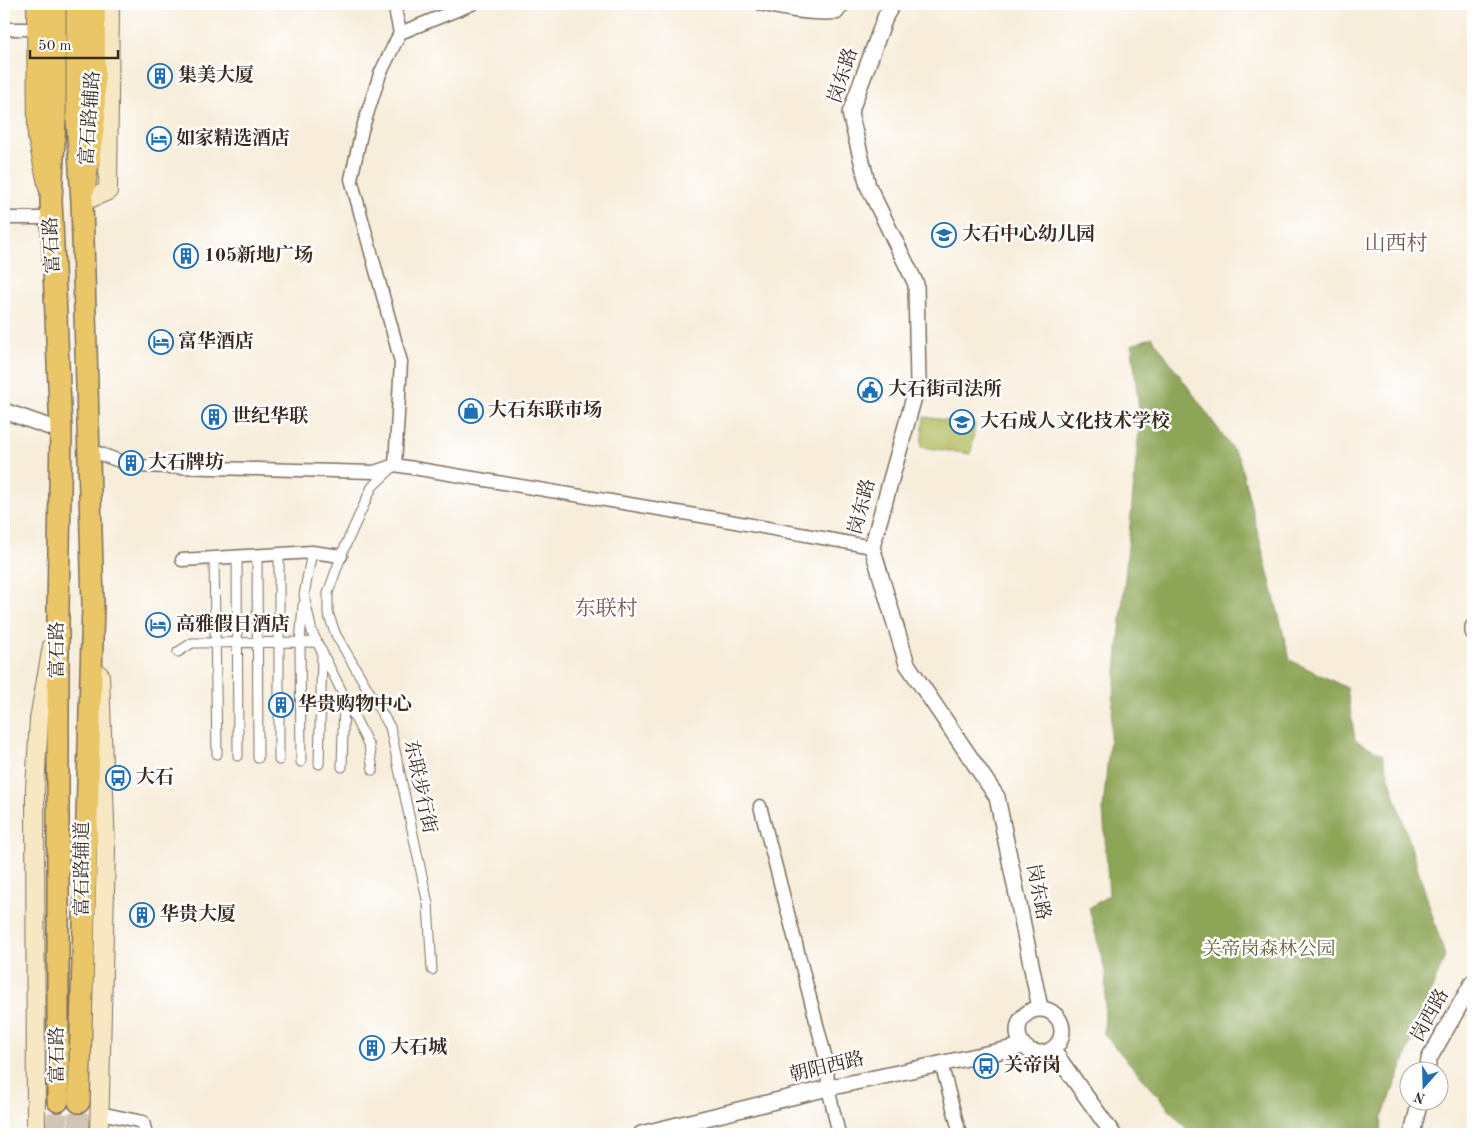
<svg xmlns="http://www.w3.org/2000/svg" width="1477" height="1138" font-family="'Old Standard TT','Noto Serif SC',serif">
<rect width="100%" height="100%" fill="#fff"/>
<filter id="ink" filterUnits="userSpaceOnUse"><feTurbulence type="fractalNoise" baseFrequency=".02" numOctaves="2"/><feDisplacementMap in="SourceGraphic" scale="10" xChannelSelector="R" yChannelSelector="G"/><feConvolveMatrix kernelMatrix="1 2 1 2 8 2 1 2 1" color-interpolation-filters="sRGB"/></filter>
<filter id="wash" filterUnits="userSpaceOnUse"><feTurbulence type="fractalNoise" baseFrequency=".0096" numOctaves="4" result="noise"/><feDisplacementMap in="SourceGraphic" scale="20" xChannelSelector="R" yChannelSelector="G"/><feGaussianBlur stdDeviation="1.12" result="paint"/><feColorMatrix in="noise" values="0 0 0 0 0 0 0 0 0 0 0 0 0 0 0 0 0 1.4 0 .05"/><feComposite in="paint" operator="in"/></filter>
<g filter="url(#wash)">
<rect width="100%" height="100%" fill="#f7edda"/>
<!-- green -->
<path fill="#b2be60" stroke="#76743f" d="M924,417L975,424L971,454L921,447Z"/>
<!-- forest -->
<path fill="#8da556" stroke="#64683a" d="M1152,337L1239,458L1290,660L1347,688L1355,740L1382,754L1445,956L1382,1118L1381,1134H1191L1104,1034L1106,975L1089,908L1109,895L1103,809L1140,420L1132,345Z"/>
</g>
<g filter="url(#ink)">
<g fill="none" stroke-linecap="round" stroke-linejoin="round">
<!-- trunk-tunnel -->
<path stroke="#d1c6b4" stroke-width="21" stroke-dasharray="21 11" stroke-linecap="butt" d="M56,1134L58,1101
M78,1134L79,1102"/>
<defs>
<path id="pedestrian" d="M392,468L372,487L343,551L328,593V613L336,635L390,727L428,904L432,970
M312,552L304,595L312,632L369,746L373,770
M257,555L258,758
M237,557L238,756
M214,558L217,754
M178,652L192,643L316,642
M279,760V554
M301,762L300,643L303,605
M319,764L322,655
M342,767L344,697"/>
<path id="minor" d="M394,4L400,33
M761,4C787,11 810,15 837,13L844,4
M4,29H37
M4,218H43
M87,449L133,466L374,472L395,465L713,518L872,547
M395,465L401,362L351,179L362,130L380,74L400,33L472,4
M182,560L312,552L341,556
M760,806L827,1063L828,1088L839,1134
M941,1063L960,1134
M100,1113L143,1122L146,1134"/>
<path id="tertiary" d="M893,4L886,15L850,113L868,186L916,284L918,383L872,547L907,664L997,797L1040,1008
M4,411L61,431
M1473,627V632
M1018 1031a22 22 0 1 1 44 0a22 22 0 1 1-44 0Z
M1052,1049L1113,1134
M1427,1070L1429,1059L1473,982
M641,1134L828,1088L1023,1046
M1412,1134L1420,1100"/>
<path id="secondary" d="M82,202L108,191L110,4
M36,1134L35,789L39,719L52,646
M99,1134L106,850L100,675"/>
<path id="primary" d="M37,4L38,137L49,188
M85,188L95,119V4"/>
<path id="trunk" d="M55,4V119L51,200L61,431L58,608V1101
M77,4V118L82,202L93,605L79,1102"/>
</defs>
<!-- pedestrian casing -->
<use href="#pedestrian" stroke="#7d6e60" stroke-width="11"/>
<!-- minor casing -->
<use href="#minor" stroke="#7d6e60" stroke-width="15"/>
<!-- tertiary casing -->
<use href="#tertiary" stroke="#7d6e60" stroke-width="18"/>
<!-- secondary casing -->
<use href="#secondary" stroke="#7d6e60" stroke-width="20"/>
<!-- primary casing -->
<use href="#primary" stroke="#7d6e60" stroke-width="22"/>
<!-- trunk casing -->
<use href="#trunk" stroke="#7d6e60" stroke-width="24"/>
<!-- pedestrian -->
<use href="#pedestrian" stroke="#fff" stroke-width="9"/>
<!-- minor -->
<use href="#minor" stroke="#fff" stroke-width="12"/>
<!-- tertiary -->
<use href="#tertiary" stroke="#fff" stroke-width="15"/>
<!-- secondary -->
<use href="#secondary" stroke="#f7e8c3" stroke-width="18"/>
<!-- primary -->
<use href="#primary" stroke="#eac669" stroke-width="20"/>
<!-- trunk -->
<use href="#trunk" stroke="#eac669" stroke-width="21"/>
</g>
</g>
<!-- icons -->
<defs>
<symbol id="building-ring" viewBox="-11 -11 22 22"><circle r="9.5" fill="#fff" stroke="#1f6fb2" stroke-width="1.5"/><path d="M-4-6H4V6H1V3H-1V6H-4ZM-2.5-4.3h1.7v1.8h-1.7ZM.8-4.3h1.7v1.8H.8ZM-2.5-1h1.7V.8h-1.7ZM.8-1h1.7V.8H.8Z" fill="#1f6fb2"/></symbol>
<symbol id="hotel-ring" viewBox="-11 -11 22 22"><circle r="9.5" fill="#fff" stroke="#1f6fb2" stroke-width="1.5"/><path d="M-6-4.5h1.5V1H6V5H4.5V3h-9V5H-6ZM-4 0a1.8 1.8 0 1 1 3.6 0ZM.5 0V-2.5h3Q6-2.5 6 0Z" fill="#1f6fb2"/></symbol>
<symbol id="school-ring" viewBox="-11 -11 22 22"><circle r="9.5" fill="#fff" stroke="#1f6fb2" stroke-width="1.5"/><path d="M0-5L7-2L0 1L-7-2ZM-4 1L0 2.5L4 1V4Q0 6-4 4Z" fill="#1f6fb2"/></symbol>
<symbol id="civic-ring" viewBox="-11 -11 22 22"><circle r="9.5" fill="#fff" stroke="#1f6fb2" stroke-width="1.5"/><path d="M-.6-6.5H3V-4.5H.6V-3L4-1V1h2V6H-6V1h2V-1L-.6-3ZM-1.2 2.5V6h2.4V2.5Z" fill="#1f6fb2"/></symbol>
<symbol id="shop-ring" viewBox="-11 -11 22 22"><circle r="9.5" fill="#fff" stroke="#1f6fb2" stroke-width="1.5"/><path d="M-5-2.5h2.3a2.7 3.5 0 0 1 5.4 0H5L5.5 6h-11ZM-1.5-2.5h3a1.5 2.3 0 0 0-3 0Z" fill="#1f6fb2"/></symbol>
<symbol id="bus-ring" viewBox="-11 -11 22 22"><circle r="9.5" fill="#fff" stroke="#1f6fb2" stroke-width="1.5"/><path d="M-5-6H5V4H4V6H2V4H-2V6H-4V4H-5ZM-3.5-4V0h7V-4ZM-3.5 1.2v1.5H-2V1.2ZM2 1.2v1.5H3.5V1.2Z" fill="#1f6fb2"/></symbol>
</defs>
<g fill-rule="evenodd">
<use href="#building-ring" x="146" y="62" width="28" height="28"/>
<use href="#hotel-ring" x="145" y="125" width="28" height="28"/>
<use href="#school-ring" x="930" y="221" width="28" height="28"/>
<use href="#building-ring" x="172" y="242" width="28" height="28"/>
<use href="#hotel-ring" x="147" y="328" width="28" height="28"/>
<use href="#civic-ring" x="856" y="376" width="28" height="28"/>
<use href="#shop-ring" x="457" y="397" width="28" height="28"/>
<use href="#building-ring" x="200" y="403" width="28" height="28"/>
<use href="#school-ring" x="948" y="408" width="28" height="28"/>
<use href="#building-ring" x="117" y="449" width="28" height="28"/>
<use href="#hotel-ring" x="144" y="611" width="28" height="28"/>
<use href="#building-ring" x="267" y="691" width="28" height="28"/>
<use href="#bus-ring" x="104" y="764" width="28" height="28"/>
<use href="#building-ring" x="128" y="901" width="28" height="28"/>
<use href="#building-ring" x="358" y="1034" width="28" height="28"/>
<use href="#bus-ring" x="972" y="1052" width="28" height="28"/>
</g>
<g text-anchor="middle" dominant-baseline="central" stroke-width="5" stroke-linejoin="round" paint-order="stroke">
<!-- poi labels -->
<g font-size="19" font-weight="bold" fill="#3b2a1e" stroke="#fff" text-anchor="start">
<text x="178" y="76">集美大厦</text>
<text x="176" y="139">如家精选酒店</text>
<text x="962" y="235">大石中心幼儿园</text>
<text x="204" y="256">105新地广场</text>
<text x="178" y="342">富华酒店</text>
<text x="888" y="390">大石街司法所</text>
<text x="488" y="411">大石东联市场</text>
<text x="232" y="417">世纪华联</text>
<text x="980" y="422">大石成人文化技术学校</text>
<text x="148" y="463">大石牌坊</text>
<text x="176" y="625">高雅假日酒店</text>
<text x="298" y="705">华贵购物中心</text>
<text x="136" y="778">大石</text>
<text x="160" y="915">华贵大厦</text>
<text x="390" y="1048">大石城</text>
<text x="1004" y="1066">关帝岗</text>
</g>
<!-- street labels -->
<g font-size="19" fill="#3b2a1e" stroke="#fff">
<text transform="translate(844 76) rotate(-72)">岗东路</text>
<text transform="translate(91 118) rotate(-86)">富石路辅路</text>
<text transform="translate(53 245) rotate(-93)">富石路</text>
<text transform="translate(863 507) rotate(-75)">岗东路</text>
<text transform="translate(58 650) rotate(-90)">富石路</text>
<text transform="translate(419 787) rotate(78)">东联步行街</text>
<text transform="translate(83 869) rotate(-90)">富石路辅道</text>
<text transform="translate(1037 892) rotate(79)">岗东路</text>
<text transform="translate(1431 1016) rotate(-61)">岗西路</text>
<text transform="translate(58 1055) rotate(-90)">富石路</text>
<text transform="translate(827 1068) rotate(-13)">朝阳西路</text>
</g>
<!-- park labels -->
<g font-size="19" fill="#655e35" stroke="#fff">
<text x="1269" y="950">关帝岗森林公园</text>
</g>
<!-- quarter labels -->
<g font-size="21" fill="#78584d" stroke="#fff">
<text x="1396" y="244">山西村</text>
<text x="606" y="609">东联村</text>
</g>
</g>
<!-- margin -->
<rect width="1477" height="1138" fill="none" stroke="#fff" stroke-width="20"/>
<!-- north arrow -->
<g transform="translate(1424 1086) rotate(200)"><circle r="24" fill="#ffffff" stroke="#b1aaa5"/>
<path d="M0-4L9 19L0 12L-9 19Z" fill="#1f6fb2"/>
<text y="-8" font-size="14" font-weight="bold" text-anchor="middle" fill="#3b2a1e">N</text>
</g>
<!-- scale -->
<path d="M30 50v8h88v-8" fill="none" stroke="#3b2a1e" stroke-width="2.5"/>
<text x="38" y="50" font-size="15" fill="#3b2a1e" stroke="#ffffff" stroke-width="4" paint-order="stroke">50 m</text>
</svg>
